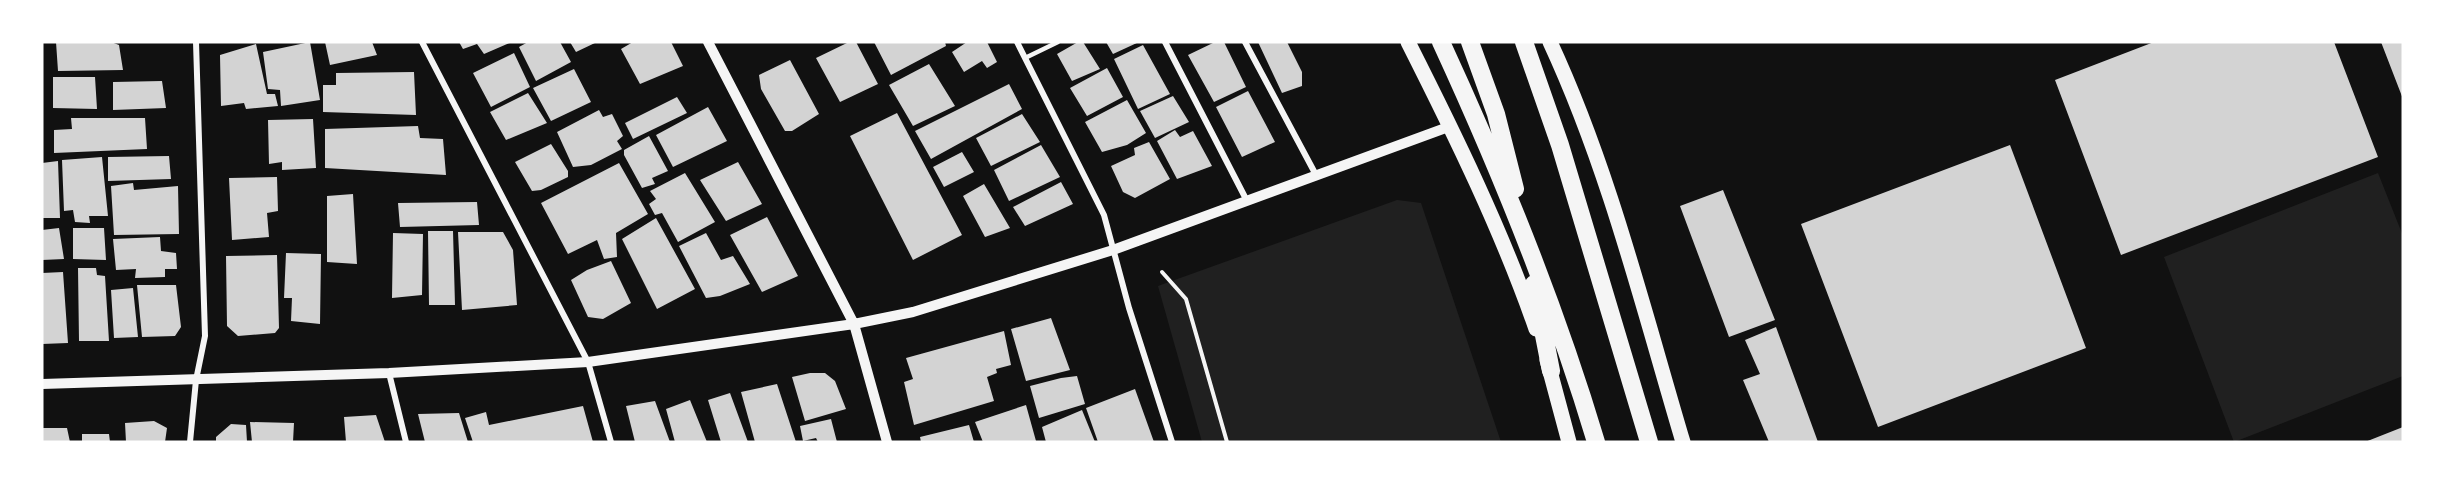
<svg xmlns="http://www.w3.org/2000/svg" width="2445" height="484" font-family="Cabin,sans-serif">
<rect width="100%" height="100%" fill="#111"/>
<!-- green -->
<path fill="#202020" d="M2378,173L2403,236V376L2234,442L2164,257Z
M1397,200L1421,203L1501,442H1202L1158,286Z"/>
<!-- building -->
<path fill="#d3d3d3" d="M56,42H111L119,45L123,70L58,71Z
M310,42L320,100L281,106L280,90L268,89L263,52Z
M325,42H372L377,55L330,65Z
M459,42H512L484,54L477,44L463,49Z
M528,42H560L571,62L536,81L519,47Z
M570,42H597L576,52Z
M633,42H671L683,66L640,84L621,49Z
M849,42H856L878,84L840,102L816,58Z
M874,42H945L946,46L891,75Z
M967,42H987L997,62L987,68L982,61L964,72L952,52Z
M1078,42H1083L1100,69L1072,81L1057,54Z
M1106,42H1139L1113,54Z
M1215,42H1224L1246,87L1214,102L1188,55Z
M1258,42H1287L1302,72V86L1282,93Z
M2154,42H2334L2378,157L2121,255L2055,80Z
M2381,42H2403V99Z
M256,44L267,94H275L278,106L246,109L244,103L221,106L220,55Z
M1143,45L1170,94L1138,109L1114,59Z
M514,53L530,87L491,107L473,73Z
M790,60L819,114L792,131H785L761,89L759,75Z
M929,64L955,106L913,126L889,85Z
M1107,68L1123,97L1087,116L1070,88Z
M574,69L591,102L551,121L533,88Z
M414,72L416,115L323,112V85H336V73Z
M53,77H95L97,109L53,108Z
M162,81L166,108L113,110V82Z
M1009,84L1022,109L931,159L915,131Z
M1248,91L1275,142L1242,157L1216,107Z
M528,93L547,123L506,140L490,112Z
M1173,96L1189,122L1155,138L1140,111Z
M677,97L687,113L633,139L625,123Z
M1127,100L1146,133L1127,145L1102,152L1085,122Z
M708,107L727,141L673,167L656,135Z
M599,110L603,117L612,114L623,136L617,141L622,149L591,165L573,167L557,132Z
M897,113L962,235L913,260L850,136Z
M1022,114L1040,142L991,166L976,138Z
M71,118H145L147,149L54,153V130L72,129Z
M313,119L316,168L282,170V162L269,164L268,120Z
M418,126L420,138L443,139L446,175L325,168V129Z
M1175,130L1180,137L1193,131L1212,166L1177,179L1157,141Z
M649,136L668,171L652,178L655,184L642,188L624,155V150Z
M1149,142L1170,179L1135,198L1123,192L1111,166L1135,155L1134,148Z
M551,144L568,171V177L541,190L532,191L515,162Z
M1041,145L1060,177L1009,201L994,170Z
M2010,145L2086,348L1878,427L1801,224Z
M962,152L974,172L944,187L933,167Z
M169,156L171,179L108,181V157Z
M102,157L108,216H89L90,223L75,222L73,210L64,211L62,160Z
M58,161L60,218H42V163Z
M738,162L762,204L726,221L700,180Z
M619,163L648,214L616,233L617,257L604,259L597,240L568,254L541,203Z
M685,173L715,222L678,242L662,213L655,215L649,204L656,199L650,191Z
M277,177L278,211L267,213L269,237L232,240L229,178Z
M1061,182L1073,204L1025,226L1013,207Z
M133,183L134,190L178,186L179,234L114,235L111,186Z
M984,184L1010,228L985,237L963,196Z
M1723,190L1775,320L1729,337L1680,206Z
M353,194L357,264L327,262V196Z
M477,202L479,225L400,227L398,203Z
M767,217L798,276L762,292L730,235Z
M656,218L695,289L657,309L622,239Z
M59,228L64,259L42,260V230Z
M73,228H104L106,260L73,259Z
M428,231H453L455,305H429Z
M458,232H503L513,250L517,305L462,310Z
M393,233L423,234L422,295L392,298Z
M706,233L721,260L733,256L750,284L720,296L706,298L679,246Z
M160,237L161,251L176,253L177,269H165V277L135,278L136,269L116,270L113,239Z
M286,253L321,254L320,324L291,321L292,298H284Z
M277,255L279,328L275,333L238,336L227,326L226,256Z
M611,261L631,303L603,319L588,317L571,280L587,270Z
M78,268H96L97,275L105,276L109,341H79Z
M63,272L68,343L42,344V273Z
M137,285H176L181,327L175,336L142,337Z
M133,288L138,337L114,338L111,290Z
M1051,318L1070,370L1026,381L1011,329Z
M1776,327L1818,442H1769L1743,380L1760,374L1745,340Z
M1004,331L1011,365L996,369L997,373L987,377L994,401L914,425L904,382L913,379L906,358Z
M810,373H825L835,381L846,409L805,421L792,377Z
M1077,376L1085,404L1039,418L1030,386L1061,378Z
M777,384L796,442H755L741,392Z
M1135,389L1154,442H1098L1086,408Z
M730,393L748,442H721L708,400Z
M690,400L707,442H675L666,409Z
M655,401L670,442H635L626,406Z
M1026,405L1036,441L983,442L975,422Z
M583,406L593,442H473L465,418L486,412L489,425Z
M1082,410L1095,442H1046L1042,427Z
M459,413L468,442H425L418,414Z
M376,415L385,442H346L344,417Z
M831,419L837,442H818L816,438L803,441L800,426Z
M154,421L167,428L165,442H126L125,423Z
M250,422L294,423L293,442H252Z
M231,424L246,425L247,442H216V437Z
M969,425L974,442H921L920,437Z
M2403,427V442H2365Z
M43,428H67L70,442H43Z
M82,434H109L110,442H82Z"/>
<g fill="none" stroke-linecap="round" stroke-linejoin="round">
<!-- path -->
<path stroke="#f5f5f5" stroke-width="4" d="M1162,272L1186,299L1227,442"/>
<!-- service -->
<path stroke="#f5f5f5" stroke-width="4.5" d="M1025,58L1058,42"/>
<!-- minor -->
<path stroke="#f5f5f5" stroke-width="6" d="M422,42L588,362L611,442
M1017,42L1104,215L1129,308L1172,442
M1165,42L1247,201
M1245,42L1316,175
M389,373L406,442
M190,442L196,380L205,336L196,42"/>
<!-- tertiary -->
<path stroke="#f5f5f5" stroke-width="10" d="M708,42L854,324L887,442
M42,384L389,373L588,362L854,324L913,312L1113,250L1451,126"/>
<!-- primary -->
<path stroke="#f5f5f5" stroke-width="15" d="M1408,42C1455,135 1502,231 1536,329
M1550,42C1609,169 1643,308 1683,442
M1547,360L1569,442"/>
<!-- motorway -->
<path stroke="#f5f5f5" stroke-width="18" d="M1441,42C1501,172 1555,305 1596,442
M1470,42L1496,114L1515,189
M1524,42L1560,145L1649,442
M1534,284L1551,371"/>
</g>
<!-- border -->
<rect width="2445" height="484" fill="none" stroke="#ffffff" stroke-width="87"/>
</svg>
